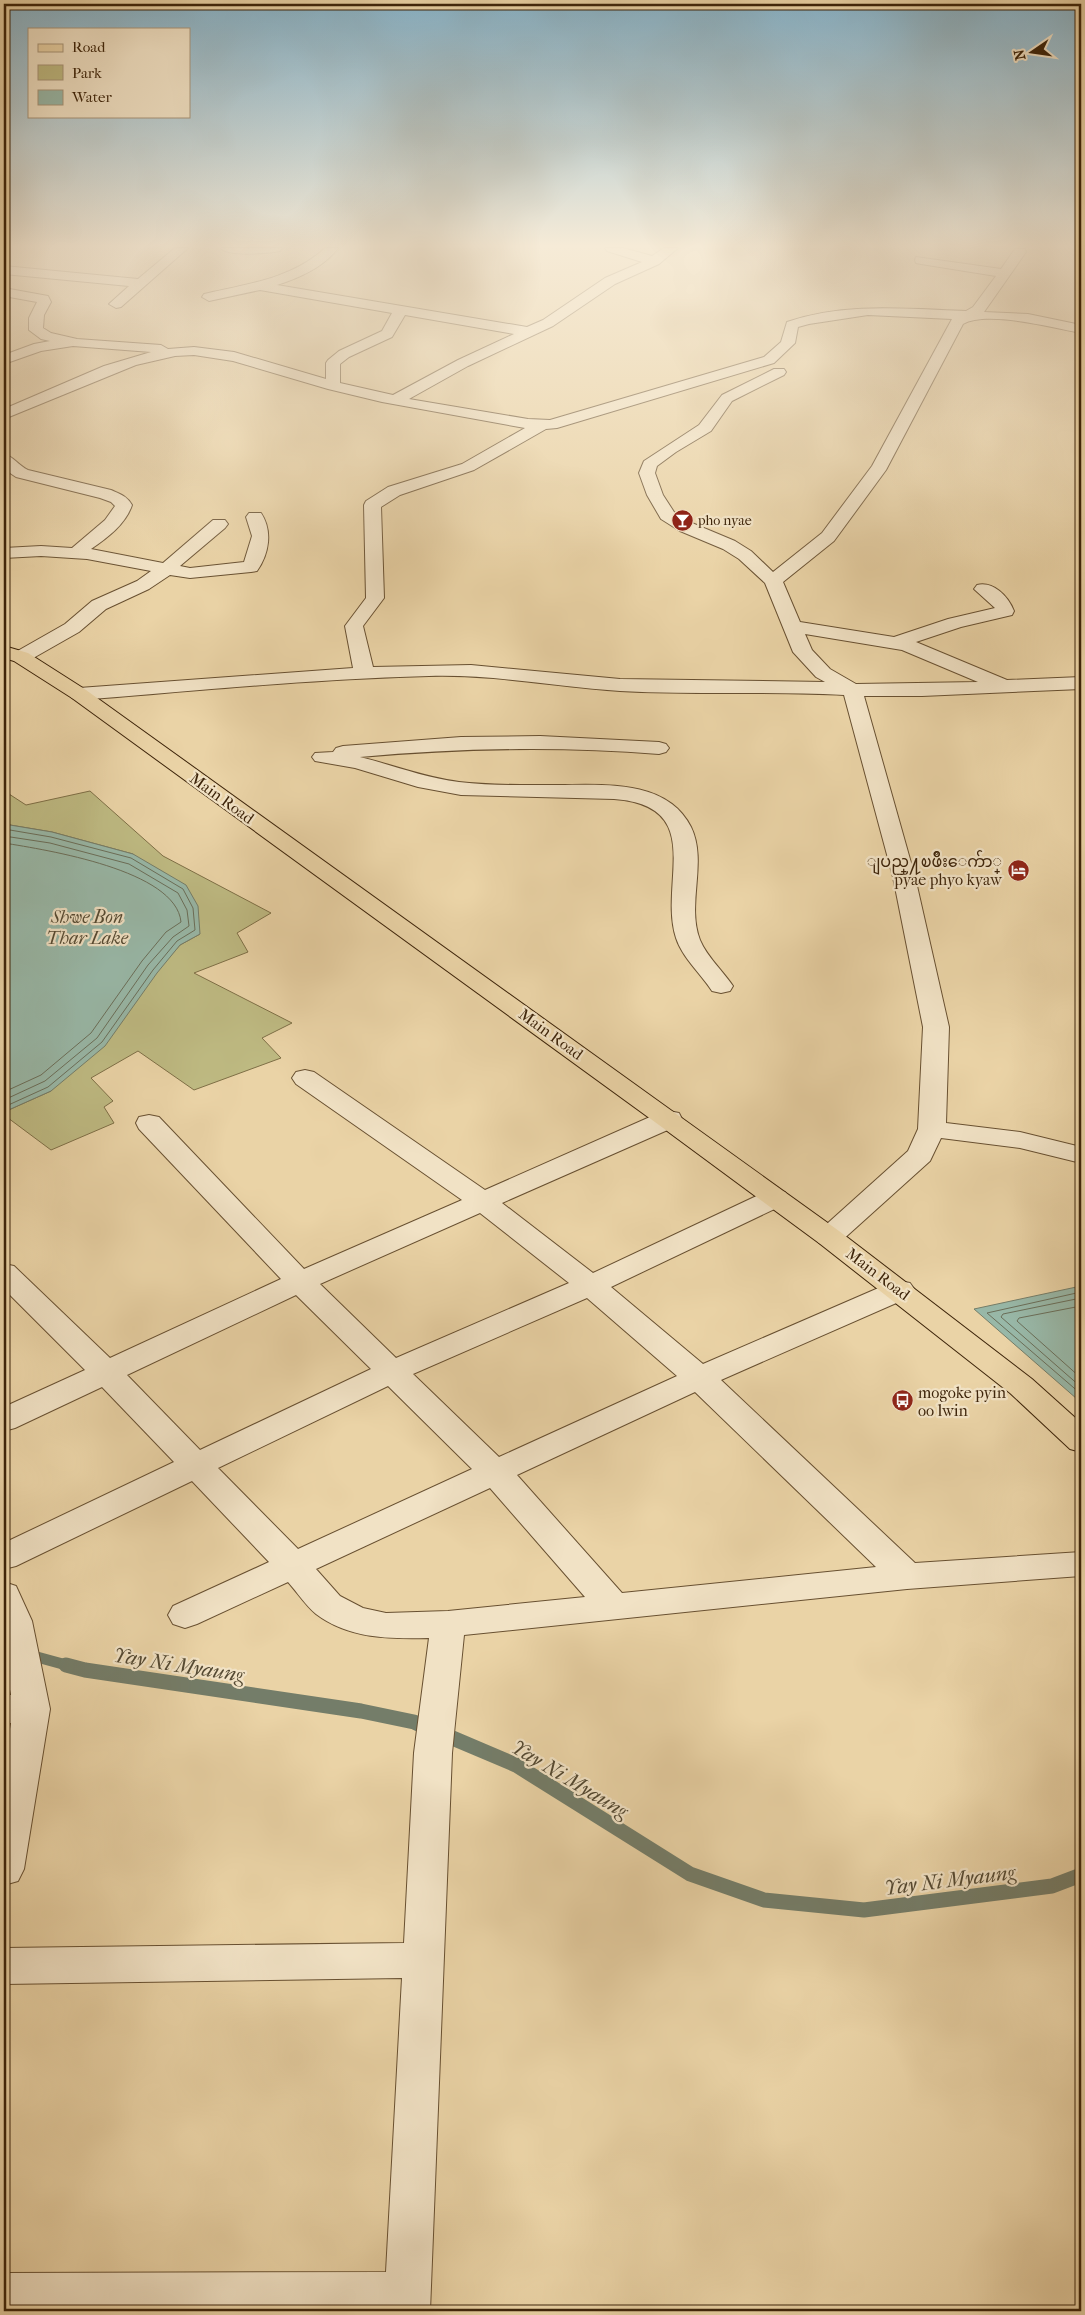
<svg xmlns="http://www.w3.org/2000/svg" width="1085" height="2315" font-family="'IM FELL French Canon','Noto Sans Myanmar',serif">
<rect width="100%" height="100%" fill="#ead3a6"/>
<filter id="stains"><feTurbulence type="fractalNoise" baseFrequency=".004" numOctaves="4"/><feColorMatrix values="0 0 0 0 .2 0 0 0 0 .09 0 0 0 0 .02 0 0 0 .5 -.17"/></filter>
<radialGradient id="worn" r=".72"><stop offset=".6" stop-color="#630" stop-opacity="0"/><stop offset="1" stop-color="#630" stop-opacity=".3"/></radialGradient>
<!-- green -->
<path fill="#beba82" stroke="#7e6f46" d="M90,791L163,856L271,913L237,933L248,952L194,973L292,1023L262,1038L281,1058L194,1090L138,1051L91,1078L113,1101L104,1107L114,1123L51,1150L4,1115V1112L51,1091L180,945L200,934L133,854L52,832L4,824V794H9L26,805Z"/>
<!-- water -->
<path fill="#98b8a8" stroke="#747d69" d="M4,824L52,832L133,854L186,885L198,906L200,934L180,945L157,973L105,1046L51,1091L4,1112Z
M1081,1286V1398L1077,1399L974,1309Z"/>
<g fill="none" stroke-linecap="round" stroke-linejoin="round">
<!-- shore -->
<path stroke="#6a6e59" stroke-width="1" d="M4,829L51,837L131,858L183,889L193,908L195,930L177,941L153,970L102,1042L48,1087L4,1107
M4,836L50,843L129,864L178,893L187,910L189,926L173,937L148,965L97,1038L45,1081L4,1100
M4,843C47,850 176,870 181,922L166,932L142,961L91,1033L41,1075L4,1092
M1081,1292L987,1313L1081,1394
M1081,1298L1003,1314L1001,1317L1081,1387
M1081,1306L1019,1318L1017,1321L1081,1378"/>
<!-- stream-far1 -->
<path stroke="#747d69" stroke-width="11" d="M4,1648L70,1666"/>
<!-- stream -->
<path stroke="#747d69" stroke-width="15" d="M66,1665L85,1670L361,1711L414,1722L429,1729
M443,1734L516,1765L690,1874L764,1900L864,1910L1052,1886L1081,1875"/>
<defs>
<path id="street" d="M175,248H188L121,307L116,308L109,304L129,286L4,274V266L138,279Z
M221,248H282L280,251C269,253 227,257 221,248Z
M325,248H338C324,267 299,278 277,285L527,327L543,320L605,278L642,262L607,251L605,248H623L652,256L664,248H678L659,264L615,284L553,326L468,366L409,399L528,419L550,420L764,357L781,342L787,322C845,302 906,309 966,311L973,307L996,276L921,264L916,263L915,260L916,257L1001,269L1015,249H1025L1026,252L984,312L1028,314L1081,325V333C1053,328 987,310 963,324L886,470L834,541L783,582L800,622L894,637L948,619L995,608L974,589L977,585C993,581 1008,596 1014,611L1012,615L961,627L916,642L1007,680L1081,677V689L922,696H864L915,877L949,1027L946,1123L1020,1132L1081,1147V1163L1020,1148L941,1138L930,1161L839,1243L829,1246L819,1243L815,1237L819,1231L908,1151L918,1129L923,1027L893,877L844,695C769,691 695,695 620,691C557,687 493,674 429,676C312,679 195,691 79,700L72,698L69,694L72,690L79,688L353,668L345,626L366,598L364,505L366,501L388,487L462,464L525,428L382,402L328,389L233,361L194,355L175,356L136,365L4,419V409L104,366L151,352L73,346L41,351L4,364V355L34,344L50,341L41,339L29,330V318L37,302L4,296V288L48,296L51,302L44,315L43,328L51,333L77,339L161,345L168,349L194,347L234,352L326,379V363L328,360L339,351L382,331L392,313L260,290L209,301L202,297L204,294C247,284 292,279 325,248ZM405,315L514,334L458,360L393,395L340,383V364L349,357L392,337ZM868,315L952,319L872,466L822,533L773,572L751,551L735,541L692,523L674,512L663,495L655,473L657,466L676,452L711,431L732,401L784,375L786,372L784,369H774L722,395L699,425L644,461L639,473L647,495L661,519L680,531L723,549L739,559L765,583L793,652L816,677L825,682L620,679L471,665L373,667L363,626L384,598L381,507L400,495L474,470L546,429L557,428L774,363L795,343L798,327L809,324ZM805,634L902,650L978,682L856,684L830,669L812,650Z
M4,454C13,456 19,466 28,470L111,490C120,494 127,496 132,505C126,524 107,538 91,549L163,563L213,520H225L228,524L225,528L180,566L190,568L244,562L252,536L246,517L249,513H261C273,531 269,554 257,571L251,572L190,578L170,575L149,589L106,609L79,632L28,661H14L11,657L14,653L65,624L92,601L137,581L151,571L87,559L41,556L4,558V548L41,546L72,548L105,520L115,506L111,502L100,498L16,477L4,469Z
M540,736L659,742L666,744L669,748L666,752L659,754C559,746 460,748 360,757C393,765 425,778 459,782C492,786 525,785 558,785C603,785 667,779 691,827C708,862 686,904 700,940C707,957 723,971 733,986L730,991L721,993L712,991C701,974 682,957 676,938C658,883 708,806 614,799L461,795L418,787L355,768L315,761L312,757L315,753L333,752L336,748L343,746L461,737Z
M305,1070L314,1072L485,1190L659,1113L669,1111L679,1113L682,1119L679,1125L502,1203L593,1273L765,1192L775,1190L785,1192L789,1198L785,1204L611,1287L703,1364L890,1283L900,1281L910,1283L915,1290L910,1297L721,1380L915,1563L1081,1552V1576L907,1589L464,1635L452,1753L430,2311H4V2273L386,2272L402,1978L4,1984V1948L404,1943L414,1753L429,1638C390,1639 349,1639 316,1614C306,1606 297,1592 288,1582L197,1624L185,1628L173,1624L168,1615L173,1606L269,1562L192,1481L16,1566L4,1569V1543L174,1462L102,1387L15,1428L4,1431V1407L85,1370L4,1289V1264L14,1266L110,1358L281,1279L139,1129L136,1123L139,1117L149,1115L159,1117L304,1269L462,1200L296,1084L292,1078L296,1072ZM480,1213L569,1283L396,1358L320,1284ZM296,1295L371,1369L200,1450L127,1375ZM587,1298L677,1376L499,1457L413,1374ZM388,1386L472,1469L298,1549L218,1468ZM695,1392L876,1567L622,1593L517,1475ZM490,1488L585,1597L448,1611L386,1613L363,1608L340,1596L316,1569Z
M4,1582L16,1586L32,1621L50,1709L24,1869L18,1881L4,1885V1764L11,1723H4V1695H11L4,1658Z"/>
<path id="primary" d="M4,646L28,653L86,690L839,1231L1032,1379L1081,1423V1452L1070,1449L1010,1393L819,1243L659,1125L72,698L14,661L4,658Z"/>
</defs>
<!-- street casing -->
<use href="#street" stroke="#685031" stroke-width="2"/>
<!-- primary casing -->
<use href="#primary" stroke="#3d240a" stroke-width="2"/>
<!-- street -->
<use href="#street" fill="#f1e2c5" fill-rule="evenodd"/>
<!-- primary -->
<use href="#primary" fill="#ead3a6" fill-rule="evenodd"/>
</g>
<!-- sky -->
<linearGradient id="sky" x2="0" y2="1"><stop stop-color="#88b6ce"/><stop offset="0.43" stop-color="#f6ebd7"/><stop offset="1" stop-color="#f6ebd7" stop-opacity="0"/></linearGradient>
<rect width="1085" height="572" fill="url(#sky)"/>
<!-- icons -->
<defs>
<symbol id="bar-disc" viewBox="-11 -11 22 22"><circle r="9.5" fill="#8f2418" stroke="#f1e2c5"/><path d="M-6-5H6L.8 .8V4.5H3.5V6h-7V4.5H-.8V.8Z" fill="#fff"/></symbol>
<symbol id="hotel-disc" viewBox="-11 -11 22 22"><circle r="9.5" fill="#8f2418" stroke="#f1e2c5"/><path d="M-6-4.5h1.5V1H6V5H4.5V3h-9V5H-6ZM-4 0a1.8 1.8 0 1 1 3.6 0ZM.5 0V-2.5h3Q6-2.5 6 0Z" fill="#fff"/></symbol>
<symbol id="bus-disc" viewBox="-11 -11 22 22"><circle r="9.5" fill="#8f2418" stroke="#f1e2c5"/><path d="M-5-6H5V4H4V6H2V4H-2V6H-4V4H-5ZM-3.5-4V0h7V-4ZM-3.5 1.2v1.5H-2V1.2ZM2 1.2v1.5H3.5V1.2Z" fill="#fff"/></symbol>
</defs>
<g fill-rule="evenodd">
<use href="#bar-disc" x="670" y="508" width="25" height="25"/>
<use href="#hotel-disc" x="1006" y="858" width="25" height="25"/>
<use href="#bus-disc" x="890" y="1388" width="25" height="25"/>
</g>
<g text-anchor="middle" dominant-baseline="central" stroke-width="4.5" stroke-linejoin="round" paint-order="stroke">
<!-- far-poi labels -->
<g font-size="14" fill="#3d240a" stroke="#f1e2c5" text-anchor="start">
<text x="698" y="520">pho nyae</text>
</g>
<!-- street labels -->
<g font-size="16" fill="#3d240a" stroke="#f1e2c5">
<text transform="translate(222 798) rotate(36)">Main Road</text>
<text transform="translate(551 1034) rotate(36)">Main Road</text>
<text transform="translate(878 1274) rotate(37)">Main Road</text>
</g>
<!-- poi labels -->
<g font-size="16" fill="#3d240a" stroke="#f1e2c5" text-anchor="end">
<text x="1002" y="861">ျပည္႔ၿဖိဳးေက်ာ္<tspan x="1002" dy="18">pyae phyo kyaw</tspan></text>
<text x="918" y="1392" text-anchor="start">mogoke pyin<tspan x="918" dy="18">oo lwin</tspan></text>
</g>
<!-- water labels -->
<g font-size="18" font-style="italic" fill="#544932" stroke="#f1e2c5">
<text x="87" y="917">Shwe Bon<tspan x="87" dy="21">Thar Lake</tspan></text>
</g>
<!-- near-water labels -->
<g font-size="21" font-style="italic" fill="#544932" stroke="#f1e2c5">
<text transform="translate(179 1665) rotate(9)">Yay Ni Myaung</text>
<text transform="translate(570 1779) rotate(31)">Yay Ni Myaung</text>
<text transform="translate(950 1880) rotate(-7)">Yay Ni Myaung</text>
</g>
</g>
<!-- margin -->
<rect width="1085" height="2315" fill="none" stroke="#ead3a6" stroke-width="20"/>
<rect x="5" y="5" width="1075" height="2305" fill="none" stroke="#3d240a" stroke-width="2.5"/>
<rect x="10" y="10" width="1065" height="2295" fill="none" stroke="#3d240a"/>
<!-- legend -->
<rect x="28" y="28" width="162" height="90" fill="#f1e2c5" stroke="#a9967a"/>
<rect x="38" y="44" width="25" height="8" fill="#ead3a6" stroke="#a9967a"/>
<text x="72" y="52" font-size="15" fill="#3d240a">Road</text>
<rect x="38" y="65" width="25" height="15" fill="#beba82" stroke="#a9967a"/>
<text x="72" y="78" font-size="15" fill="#3d240a">Park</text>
<rect x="38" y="90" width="25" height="15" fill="#98b8a8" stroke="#a9967a"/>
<text x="72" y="102" font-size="15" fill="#3d240a">Water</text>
<!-- north arrow -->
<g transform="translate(1032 52) rotate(257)" stroke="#f1e2c5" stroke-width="4" paint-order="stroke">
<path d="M0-4L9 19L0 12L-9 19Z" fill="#3d240a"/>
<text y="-8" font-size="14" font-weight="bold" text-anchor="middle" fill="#3d240a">N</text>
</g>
<rect width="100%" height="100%" filter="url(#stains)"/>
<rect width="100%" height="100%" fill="url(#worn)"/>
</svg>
